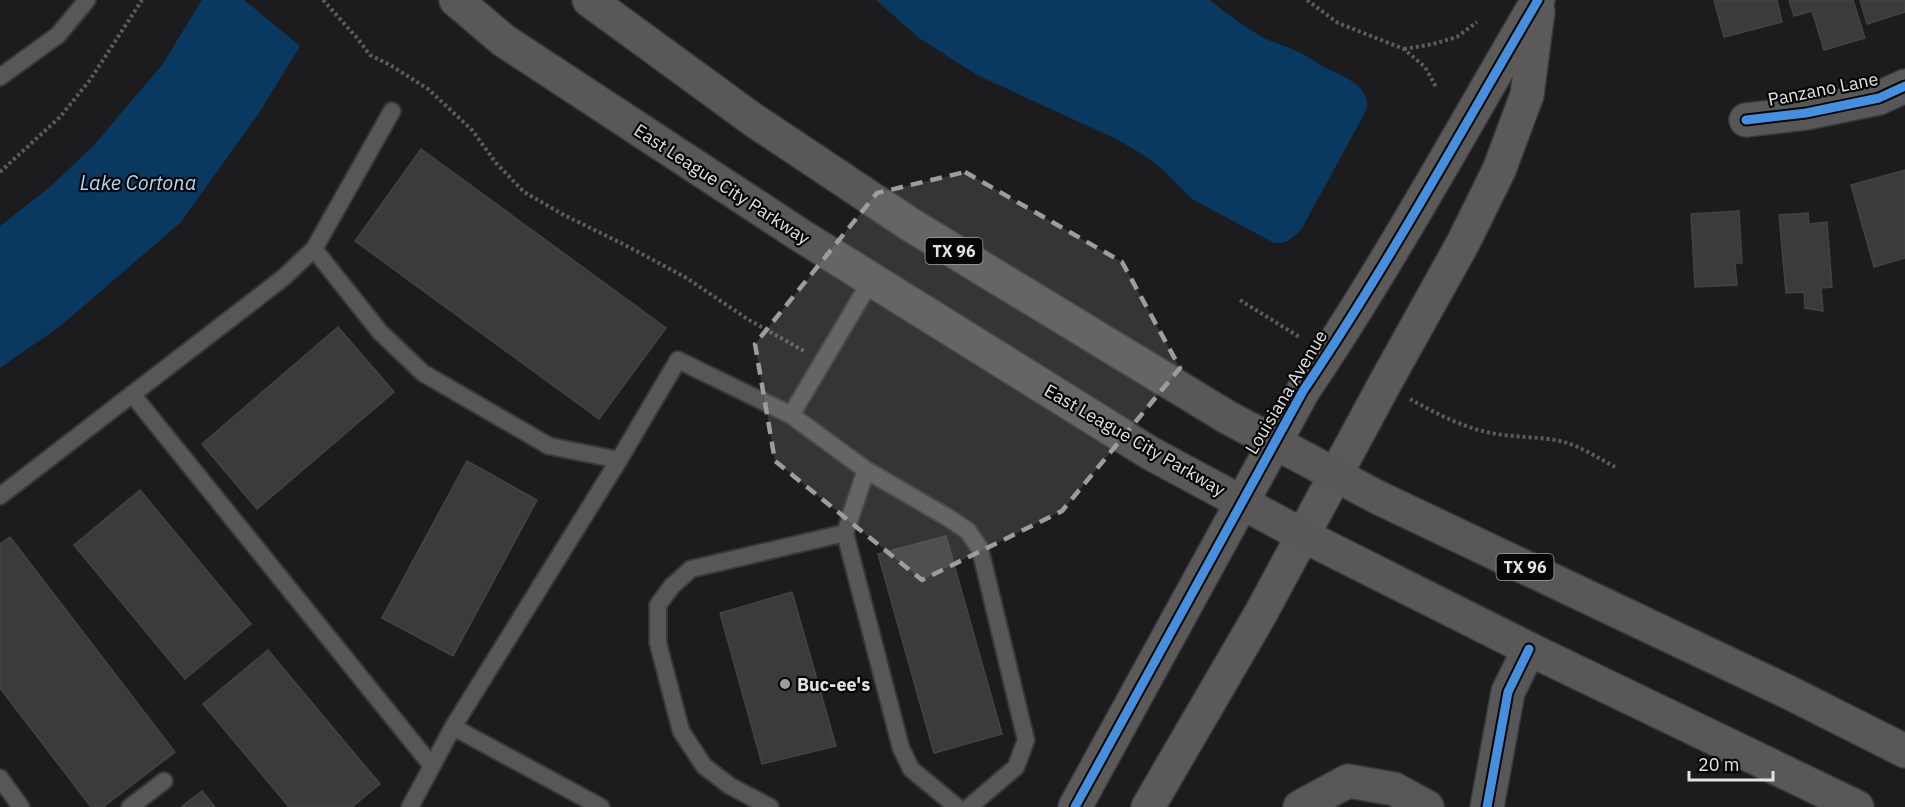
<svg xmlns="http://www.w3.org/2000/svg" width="1905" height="807" font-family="'IBM Plex Sans',sans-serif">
<rect width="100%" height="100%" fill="#1c1b1d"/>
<!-- water -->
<path fill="#093961" d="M202,0H244L300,46L259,113L180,223L59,327L0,368V226L50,187L94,145L162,65Z
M876,0H1210C1225,13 1241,24 1259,35C1272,43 1287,46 1301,53C1309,57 1316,63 1324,67C1341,76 1371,85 1367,109L1301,230C1293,237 1286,245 1274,243L1192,199L1162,169L1142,154L1116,139L977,75L919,38Z"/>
<!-- building -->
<path fill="#3c3b3b" stroke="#444343" stroke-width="1.5" d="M1714,0H1777L1782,22L1724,37Z
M1789,0H1853L1865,38L1824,50L1812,11L1794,16Z
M1860,0H1905V12L1867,24Z
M421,149L666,328L599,419L355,241Z
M1905,170V258L1874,267L1851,185Z
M1739,211L1742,263H1735L1737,285L1695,287L1691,214Z
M1808,213L1809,224L1827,222L1832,287L1821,288L1823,311L1805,308L1804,292L1786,293L1779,215Z
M338,327L394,392L257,509L202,444Z
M467,461L537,500L453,656L382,618Z
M140,490L251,624L185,679L74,545Z
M946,536L1002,734L934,753L878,554Z
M10,537L175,752L103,807H91L0,688V544Z
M792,592L836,746L762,764L720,613Z
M268,650L380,784L352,807H289L203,704Z
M202,791L215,807H181Z"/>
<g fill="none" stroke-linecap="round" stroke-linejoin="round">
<defs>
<path id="lane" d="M0,77L58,35L87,0
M314,249L380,332L423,373L549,446L619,460
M132,394L432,766
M791,415L872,279
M0,496L283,278L314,249L392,111
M845,533L901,748L911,769L957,807
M453,727L601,807
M0,778L21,807
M130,807L164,781
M410,807L453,727L619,460L678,360L791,415L866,470L947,517L968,531L980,549L1026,740L1016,767L969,807
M770,807L730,786L704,766L681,731L658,643V605L672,586L691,569L845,533L866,470"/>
<path id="street" d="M1746,120L1806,113L1879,98L1905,86
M1300,807L1348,781L1394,789L1427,807
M1487,807L1508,692L1529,649"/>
<path id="secondary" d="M1075,807L1303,391C1388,265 1461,131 1538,0
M1148,807L1261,613L1384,385L1463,243L1499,170L1527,95L1538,11"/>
<path id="primary" d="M456,0L503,40L800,235L1150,453L1304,536L1529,649L1857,807
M589,0L752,119L911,225L1227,417L1377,497L1790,693L1905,751"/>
</defs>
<!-- lane casing -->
<use href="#lane" stroke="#383739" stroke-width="20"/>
<!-- street casing -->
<use href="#street" stroke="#383739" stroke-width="36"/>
<!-- secondary casing -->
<use href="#secondary" stroke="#383739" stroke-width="36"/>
<!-- primary casing -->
<use href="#primary" stroke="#383739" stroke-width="36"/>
<!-- path -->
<path stroke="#5d5c5d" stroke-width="4" stroke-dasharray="3 3" stroke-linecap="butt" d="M323,0L358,39L370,55L390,65L428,89L472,130L496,163L524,192L564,215L623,244L685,277L749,320L804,351
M1307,0L1338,23L1404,49L1425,67L1436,87
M1404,49L1433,44L1457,37L1477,22
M0,172L60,117L90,80L142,0
M1240,300L1301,338
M1410,399C1435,413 1462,427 1491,433C1515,438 1541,436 1564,442C1582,447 1598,458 1615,467"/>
<!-- lane -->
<use href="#lane" stroke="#585757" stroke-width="16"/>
<!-- street -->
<use href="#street" stroke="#585757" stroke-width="33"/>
<!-- secondary -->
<use href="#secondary" stroke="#5b5a59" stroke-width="33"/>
<!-- primary -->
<use href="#primary" stroke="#595758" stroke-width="33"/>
<defs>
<path id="cycleway" d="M1746,120L1806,113L1879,98L1905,86
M1075,807L1303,391C1388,265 1461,131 1538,0
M1487,807L1508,692L1529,649"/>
</defs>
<!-- cycleway casing -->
<use href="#cycleway" stroke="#070607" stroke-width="13"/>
<!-- cycleway -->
<use href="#cycleway" stroke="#468fdf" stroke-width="9"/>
</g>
<!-- marked area -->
<path fill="#9e9c9e" fill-opacity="0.2" stroke="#9e9c9e" stroke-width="4.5" stroke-dasharray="12 8" stroke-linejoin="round" d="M965,172L1122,262L1180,368L1062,511L922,580L775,461L755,344L877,193Z"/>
<!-- markers -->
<circle fill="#9e9c9e" stroke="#070607" stroke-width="2" cx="785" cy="684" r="6"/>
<g text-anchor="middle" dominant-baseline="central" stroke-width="4.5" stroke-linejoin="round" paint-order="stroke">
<!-- shield labels -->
<g fill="#070607" stroke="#a2a0a2" stroke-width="1.5">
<rect x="925.5" y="238" width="57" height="26" rx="4.5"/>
<rect x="1496.5" y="554" width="57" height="26" rx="4.5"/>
</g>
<g font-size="16" font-weight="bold" fill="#e4e2e4">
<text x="954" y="251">TX 96</text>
<text x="1525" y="567">TX 96</text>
</g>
<!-- street labels -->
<g font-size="18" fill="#e4e2e4" stroke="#070607">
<text transform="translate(1823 89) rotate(-11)">Panzano Lane</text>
<text transform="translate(722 184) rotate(33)">East League City Parkway</text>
<text transform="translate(1286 392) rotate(-59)">Louisiana Avenue</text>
<text transform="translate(1135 440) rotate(30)">East League City Parkway</text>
</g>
<!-- poi labels -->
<g font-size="18" font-weight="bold" fill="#e4e2e4" stroke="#070607" text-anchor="start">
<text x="797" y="684">Buc-ee's</text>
</g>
<!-- water labels -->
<g font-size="20" font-style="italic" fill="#b6d7f9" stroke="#070607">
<text x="138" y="182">Lake Cortona</text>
</g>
</g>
<!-- scale -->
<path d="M1689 771v9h84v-9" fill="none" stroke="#e4e2e4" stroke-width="3"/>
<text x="1698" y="771" font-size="18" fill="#e4e2e4" stroke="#070607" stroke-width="4.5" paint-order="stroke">20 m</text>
</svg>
